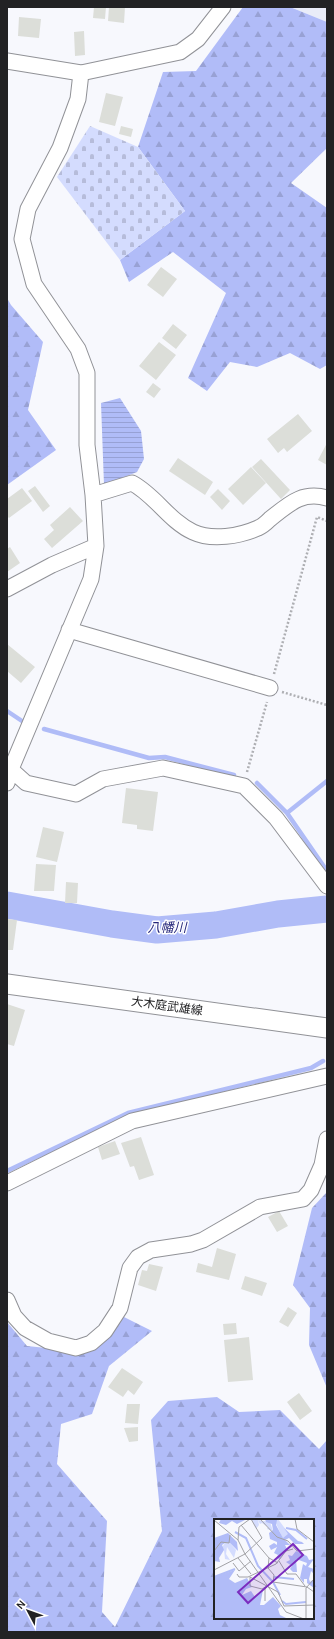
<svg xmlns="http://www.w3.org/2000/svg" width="334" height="1639" font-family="Karla,'Noto Sans JP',sans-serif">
<defs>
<pattern id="forest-firs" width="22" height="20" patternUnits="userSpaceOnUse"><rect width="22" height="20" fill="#b1bcf8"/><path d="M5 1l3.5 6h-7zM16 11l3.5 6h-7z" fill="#98a1d4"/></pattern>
<pattern id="cemetery-stones" width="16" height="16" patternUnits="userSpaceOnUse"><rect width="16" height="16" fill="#d4dcfe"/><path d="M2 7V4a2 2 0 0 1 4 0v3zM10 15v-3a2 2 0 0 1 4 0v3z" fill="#b6bcda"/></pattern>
<pattern id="water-rules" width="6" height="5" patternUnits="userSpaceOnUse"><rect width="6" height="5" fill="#b0bcf7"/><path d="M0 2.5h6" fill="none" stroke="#97a1d4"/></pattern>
</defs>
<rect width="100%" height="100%" fill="#f7f8fd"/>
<!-- built -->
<path fill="#e9ecf8" d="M290,7H327V22Z"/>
<!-- forest -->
<path fill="url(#forest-firs)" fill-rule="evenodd" d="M243,7H290L327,22V148L291,183L327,208V365L320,369L290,353L257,367L230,362L207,391L188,378L226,293L173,252L129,282L120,260L185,211L138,147L163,72L196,71Z
M7,298L11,305L43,342L28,410L56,450L7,485Z
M327,1192V1388L309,1345L310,1308L293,1285L312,1208Z
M124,1317L152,1331L109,1366L92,1414L61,1424L57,1464L107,1521L102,1612L115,1627L162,1531L151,1420L168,1401L217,1397L239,1412L280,1410L319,1449L327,1440V1632H7V1322L27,1346L85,1352ZM215,1520H313V1618H215Z"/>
<!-- cemetery -->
<path fill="url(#cemetery-stones)" d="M90,126L138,147L185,211L120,260L57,177Z"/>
<!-- water -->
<path fill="url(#water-rules)" d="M120,398L141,431L144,459L137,472L104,485L101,403Z"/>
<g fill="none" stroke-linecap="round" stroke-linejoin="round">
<!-- stream -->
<path stroke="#b0bcf7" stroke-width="4.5" d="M7,711L22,721
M44,729L149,758L165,757L234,775
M257,783L287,813L327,871
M287,813L327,781
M7,1171L128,1113L311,1068L323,1061"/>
<!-- river -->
<path stroke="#b0bcf7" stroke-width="27" d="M7,905L112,924L157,930L216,925L278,914L327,909"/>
</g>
<!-- building -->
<path fill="#dcded9" d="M94,7H106L105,19L93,18Z
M109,7H125L124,23L108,21Z
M19,17L41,19L39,38L18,36Z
M84,31L85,55L75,56L74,32Z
M106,93L123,97L115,126L99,122Z
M121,126L133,129L131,137L119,134Z
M161,267L177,279L163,297L147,285Z
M173,324L187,335L176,349L162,338Z
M159,342L176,355L156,380L139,366Z
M153,383L161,389L154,398L146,392Z
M298,414L312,431L287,452L284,448L278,453L267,439Z
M327,443V465L318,460Z
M178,458L213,482L205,495L169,471Z
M261,459L290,490L281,499L252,467Z
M251,467L266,483L243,505L228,489Z
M35,486L50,506L43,512L28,491Z
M22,488L32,501L9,518L7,516V499Z
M218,489L230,501L222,510L210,497Z
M70,507L83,521L52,548L44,539L54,530L50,525Z
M10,547L20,563L7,572V549Z
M7,644L35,667L21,683L7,671Z
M126,788L158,792L153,831L137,829V825L122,823Z
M43,827L64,832L57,862L36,857Z
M36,864L56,865L54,891H34Z
M66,882L78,883L77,903H65Z
M7,919L17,920L13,950H7Z
M7,1004L25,1010L14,1046L7,1044Z
M141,1137L154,1175L139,1180L134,1166L130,1167L121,1143Z
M115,1141L120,1154L102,1160L98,1147Z
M279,1211L288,1226L277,1232L268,1217Z
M217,1248L236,1254L229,1280L196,1272L198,1263L212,1267Z
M149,1264L163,1267L156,1291L138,1285L142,1270L147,1271Z
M245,1276L267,1283L262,1296L241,1289Z
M288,1307L297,1313L288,1327L279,1322Z
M236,1323L237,1334L224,1335L223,1324Z
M249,1337L253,1380L228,1382L224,1340Z
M122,1368L143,1382L134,1395L128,1390L123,1397L108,1387Z
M299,1393L312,1411L300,1420L287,1402Z
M127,1404H140L138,1424L125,1423Z
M138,1427V1441L129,1442L124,1428Z"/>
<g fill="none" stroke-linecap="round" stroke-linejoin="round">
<defs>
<path id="minor" d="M7,61L81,73L180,52L198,39L223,7
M93,495L132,483C155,495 169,521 193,532C212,541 240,536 258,528C263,526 267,522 270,519C289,504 302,491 327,498
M7,589L52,565L96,546
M69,630L270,688
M7,766L26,783L76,794L103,779L163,768L244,786L276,818L327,886
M7,783L11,769L91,579L96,546L93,495L87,445V373L78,349L34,284L22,239L28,209L60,148L78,99L81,73
M7,1183L132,1121L327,1076
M7,1300L14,1316L25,1328L48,1341L76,1348L91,1343L105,1331L120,1308L130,1268L138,1257L151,1250L191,1244L203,1240L260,1207L303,1199L311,1190L322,1165L327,1139"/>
<path id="major" d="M7,984L327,1028"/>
</defs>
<!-- minor casing -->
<use href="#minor" stroke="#919297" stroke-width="17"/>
<!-- major casing -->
<use href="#major" stroke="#919297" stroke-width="21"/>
<!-- path -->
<path stroke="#aeafb3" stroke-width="2.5" stroke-dasharray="2 2" stroke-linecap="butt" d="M274,674L317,517L327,521
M282,692L327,705
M247,772L267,702"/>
<!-- minor -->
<use href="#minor" stroke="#fff" stroke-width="15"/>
<!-- major -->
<use href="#major" stroke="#fff" stroke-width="19"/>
</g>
<g text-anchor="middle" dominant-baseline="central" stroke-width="3" stroke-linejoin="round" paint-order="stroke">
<!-- street labels -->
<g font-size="12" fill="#222224" stroke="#fff">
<text transform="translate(167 1006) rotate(8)">大木庭武雄線</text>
</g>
<!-- water labels -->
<g font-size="13" font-style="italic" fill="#27287b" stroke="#fff">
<text x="167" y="927">八幡川</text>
</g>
</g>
<!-- overview -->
<g transform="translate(214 1519)">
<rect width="100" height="100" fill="#f7f8fd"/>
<path d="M37,0L56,3L59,12L53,10L54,8L48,4L46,5L44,1L45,6L42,10ZM60,0H64L75,15L69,20ZM11,24H16L22,31L20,39L13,28L12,35L16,41L11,40L10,31L7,30Z" fill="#d4dcfe"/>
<path d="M51,0L63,1L62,6L69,19L74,15L70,9L84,22L88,23L90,25H81L75,19L71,21L76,26H71L73,30L66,40L62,39L64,36L60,34L63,28L57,31L55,27L60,24L63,26V23L56,20L55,14L59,11L58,5L52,3ZM14,14L23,23L24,32L16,24H11L8,26L10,31L5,39L6,43L0,42V19ZM82,32L93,37L95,41L100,40L94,48L100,50V55L97,52L95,60L96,63L100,60V69L93,64V60H90V64L86,59L89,45L92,47L93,44L82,40L83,53H79L76,50L78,47L72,43L76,41L74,36L78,37ZM21,51L15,60L21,64L33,59L38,68L32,70L28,76L37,72L41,78L49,71L46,86H50L59,78L67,87L64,90L66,96L74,100H0V58Z" fill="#b1bcf8"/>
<path d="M7,0H33L23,5L18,2L12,6L5,4Z" fill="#b0bcf7"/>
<path fill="none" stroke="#b0bcf7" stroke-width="2" d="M72,9L82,11L93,20M21,13L32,19L44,47L59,63L66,76M0,58L21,50M60,58L80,60M68,82L72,85L92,83"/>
<path fill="none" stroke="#a2a2a6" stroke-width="1" d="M46,0L63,18L74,22L83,32L100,30M81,0L83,10L100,23M0,1L24,21L31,35L72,93L90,100M27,6L55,39L64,44M24,21L25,8L36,0M0,32L7,23L15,24L16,16M31,35L48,19L37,0M24,39L37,55M65,42L73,55H82L91,67M19,44L25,52L37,42M0,51L31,35M23,55L25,58H34L62,45L72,32L79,30M36,58L64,73L70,87L100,86M36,58V67L48,70L59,63L60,56L54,49L55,39M59,63L93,68L100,73M51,69V82M92,100V69L100,60"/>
<path fill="#7b2cbf" fill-opacity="0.15" stroke="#7b2cbf" stroke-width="2" d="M79,25L89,36L34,84L24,73Z"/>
<rect width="100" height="100" fill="none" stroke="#222224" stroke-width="2"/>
</g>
<!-- border -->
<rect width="334" height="1639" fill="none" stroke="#222224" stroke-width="16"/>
<!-- north arrow -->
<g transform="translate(28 1611) rotate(311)" stroke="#ffffff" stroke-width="3" paint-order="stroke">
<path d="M0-3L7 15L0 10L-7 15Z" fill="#222224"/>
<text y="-6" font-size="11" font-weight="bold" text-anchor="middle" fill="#222224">N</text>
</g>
</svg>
